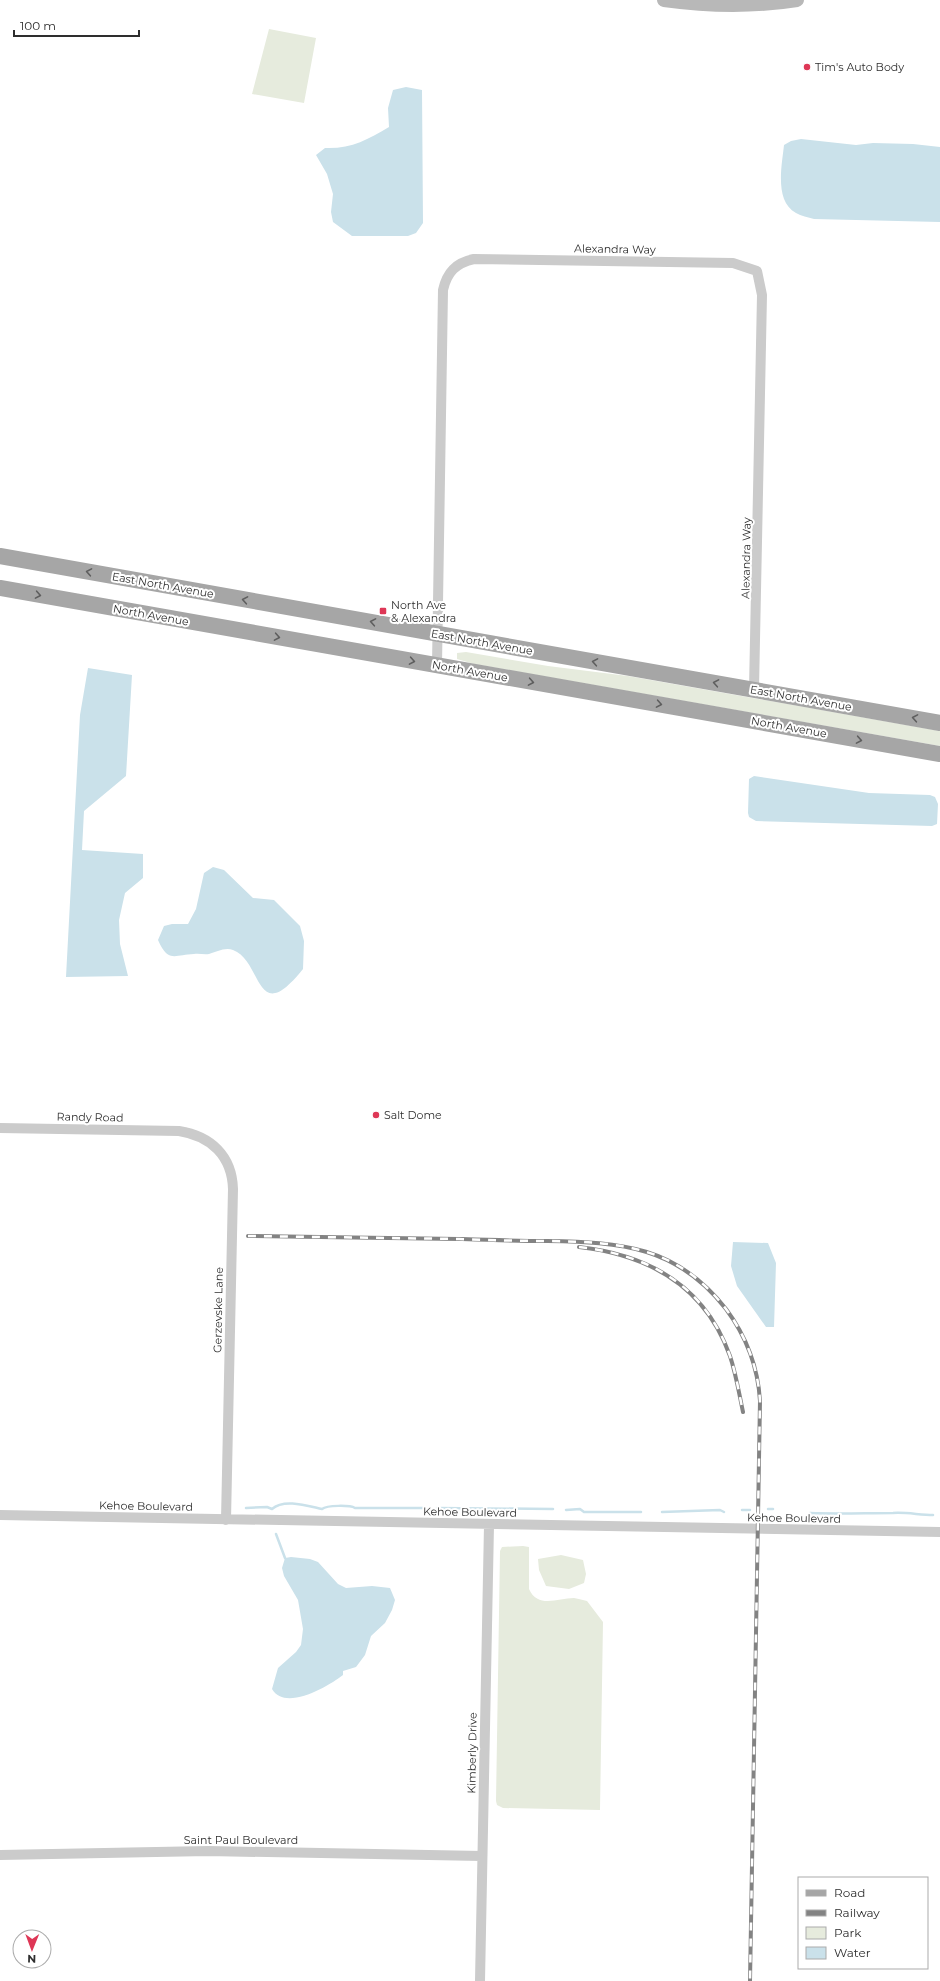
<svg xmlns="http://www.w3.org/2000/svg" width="940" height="1981" font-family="Montserrat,sans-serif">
<rect width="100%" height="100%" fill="#fff"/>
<!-- green -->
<path fill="#e6ebdd" d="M269,29L316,38L304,103L252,94Z
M466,652L548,666L628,676L940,731V746L474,664L457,659V653Z
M523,1546L529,1547V1589C538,1609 558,1598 574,1598C579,1599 583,1600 587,1601L603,1622L600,1810L503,1808L497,1805L496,1801L500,1551L502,1547Z
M561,1555L583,1560L586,1574L584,1583L569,1589L546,1586L539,1570L538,1559Z"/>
<!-- water -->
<path fill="#cae1ea" d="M406,87L422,90L423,223L416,233L408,236H352L333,222L331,212L333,194L327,174L316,155L325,148C351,149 367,140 389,127L388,108L393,90Z
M801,139L856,145L873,143L913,144L940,147V222L814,219C808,217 801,216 796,213C774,201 782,165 784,145L791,141Z
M88,668L132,675L126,776L84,811L82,850L143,854V878L125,893L119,920L120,944L128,976L66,977L80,715Z
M754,776L869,793L930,795L935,797L938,804L937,824L932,826L756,821L749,817L748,813L749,779Z
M213,867L224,870L253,898L274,900L300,926L304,941L303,969C255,1029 263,961 233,950C225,947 216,952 209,954C204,955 199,953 194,954C174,955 168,963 158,940L164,926L172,924H188L196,909L204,873Z
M733,1242L768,1243L776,1263L774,1327H766L737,1286L731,1266Z
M291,1557L310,1559L318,1562L338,1584L346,1588L372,1586L390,1588L395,1600L392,1610L385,1623L371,1636L365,1655L356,1667L343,1671V1675C329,1686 285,1712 272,1689L278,1668L296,1652L301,1645L303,1629L298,1600L284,1576L282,1568L285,1558Z"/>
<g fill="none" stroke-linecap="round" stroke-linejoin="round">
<!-- stream -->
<path stroke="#cae1ea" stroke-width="2.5" d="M246,1508L267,1507L272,1509C284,1498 308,1506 322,1509C327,1505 350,1505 355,1508H424
M437,1508L553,1509
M768,1509H773
M566,1510L580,1509L584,1512H641
M742,1510H750
M662,1512L720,1510L724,1512
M810,1513C838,1514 865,1513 893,1513C906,1512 920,1515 933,1515
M276,1534L285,1558"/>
<!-- street -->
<path stroke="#cbcbcb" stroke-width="10" d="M437,665L443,290C447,272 456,263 474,259L733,263L757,271L762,295L754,689
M0,1128L179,1131C211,1136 232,1156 233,1189L226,1520
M0,1515L940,1532
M0,1855L208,1851L482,1856
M480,1981L489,1525"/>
<!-- secondary -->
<path stroke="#b8b8b8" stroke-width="14" d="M664,0C708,6 753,7 797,0"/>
<!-- primary -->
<path stroke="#a6a6a6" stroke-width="16" d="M0,556L940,723
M0,588L940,754"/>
<defs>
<path id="rail" d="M248,1236C318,1237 389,1238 459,1239C489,1240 518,1241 547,1241C621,1242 677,1246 726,1309C746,1336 758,1367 760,1401L750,1981
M579,1247C650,1255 705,1286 730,1356C736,1374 739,1393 743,1412"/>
</defs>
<!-- rail casing -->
<use href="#rail" stroke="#838383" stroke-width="4"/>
<!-- rail -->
<use href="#rail" stroke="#fff" stroke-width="2.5" stroke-dasharray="8" stroke-linecap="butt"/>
</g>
<!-- one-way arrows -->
<defs><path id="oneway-chevron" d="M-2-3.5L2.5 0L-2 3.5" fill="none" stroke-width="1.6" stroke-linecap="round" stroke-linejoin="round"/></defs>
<g stroke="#5e5e5e">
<use href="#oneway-chevron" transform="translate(89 572) rotate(-170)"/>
<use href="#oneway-chevron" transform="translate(38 595) rotate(10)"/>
<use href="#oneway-chevron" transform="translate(245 600) rotate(-170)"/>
<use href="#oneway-chevron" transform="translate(373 622) rotate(-170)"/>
<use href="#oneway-chevron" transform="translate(277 637) rotate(10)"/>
<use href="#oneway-chevron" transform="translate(412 661) rotate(10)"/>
<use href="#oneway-chevron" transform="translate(595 662) rotate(-170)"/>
<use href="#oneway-chevron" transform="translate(531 682) rotate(10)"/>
<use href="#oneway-chevron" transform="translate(716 683) rotate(-170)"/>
<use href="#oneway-chevron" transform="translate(659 704) rotate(10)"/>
<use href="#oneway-chevron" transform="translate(915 718) rotate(-170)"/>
<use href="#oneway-chevron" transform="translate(859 740) rotate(10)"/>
</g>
<!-- markers -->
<g fill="#de3756" stroke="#fff" stroke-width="1.5">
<circle cx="807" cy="67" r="4"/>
<rect x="379" y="607" width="8" height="8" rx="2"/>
<circle cx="376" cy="1115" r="4"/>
</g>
<g text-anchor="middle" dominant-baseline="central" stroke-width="4" stroke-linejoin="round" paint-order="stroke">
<!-- poi labels -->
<g font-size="11" fill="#2e2e2e" stroke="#fff" text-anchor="start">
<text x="815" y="67">Tim's Auto Body</text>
<text x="391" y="605">North Ave<tspan x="391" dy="13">&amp; Alexandra</tspan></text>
<text x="384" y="1115">Salt Dome</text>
</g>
<!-- street labels -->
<g font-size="11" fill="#2e2e2e" stroke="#fff">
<text transform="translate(615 249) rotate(1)">Alexandra Way</text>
<text transform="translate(746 558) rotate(-89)">Alexandra Way</text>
<text transform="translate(163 585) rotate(10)">East North Avenue</text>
<text transform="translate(151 615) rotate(10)">North Avenue</text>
<text transform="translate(482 642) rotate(10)">East North Avenue</text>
<text transform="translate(470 671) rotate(10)">North Avenue</text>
<text transform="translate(801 698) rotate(10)">East North Avenue</text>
<text transform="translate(789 727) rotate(10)">North Avenue</text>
<text transform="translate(90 1117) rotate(1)">Randy Road</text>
<text transform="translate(218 1310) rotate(-89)">Gerzevske Lane</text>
<text transform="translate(146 1506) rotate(1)">Kehoe Boulevard</text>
<text transform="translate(470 1512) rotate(1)">Kehoe Boulevard</text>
<text transform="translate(794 1518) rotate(1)">Kehoe Boulevard</text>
<text transform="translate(472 1753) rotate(-89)">Kimberly Drive</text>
<text x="241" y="1840">Saint Paul Boulevard</text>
</g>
</g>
<!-- legend -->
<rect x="798" y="1877" width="130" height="92" fill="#ffffff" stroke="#ababab"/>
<rect x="806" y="1890" width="20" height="6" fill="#a6a6a6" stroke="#ababab"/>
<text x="834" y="1897" font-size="12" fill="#2e2e2e">Road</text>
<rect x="806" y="1910" width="20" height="6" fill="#838383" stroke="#ababab"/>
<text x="834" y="1917" font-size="12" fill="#2e2e2e">Railway</text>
<rect x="806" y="1927" width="20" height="12" fill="#e6ebdd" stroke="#ababab"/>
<text x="834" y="1937" font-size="12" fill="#2e2e2e">Park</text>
<rect x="806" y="1947" width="20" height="12" fill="#cae1ea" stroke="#ababab"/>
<text x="834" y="1957" font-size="12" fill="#2e2e2e">Water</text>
<!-- north arrow -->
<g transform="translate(32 1949) rotate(181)"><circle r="19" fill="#ffffff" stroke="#ababab"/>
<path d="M0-3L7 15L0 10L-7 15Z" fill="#de3756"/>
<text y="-6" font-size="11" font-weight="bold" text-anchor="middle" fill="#2e2e2e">N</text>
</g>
<!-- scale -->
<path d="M14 30v6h125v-6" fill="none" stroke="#2e2e2e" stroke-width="2"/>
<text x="20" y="30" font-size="12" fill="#2e2e2e" stroke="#ffffff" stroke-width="3" paint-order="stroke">100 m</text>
</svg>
